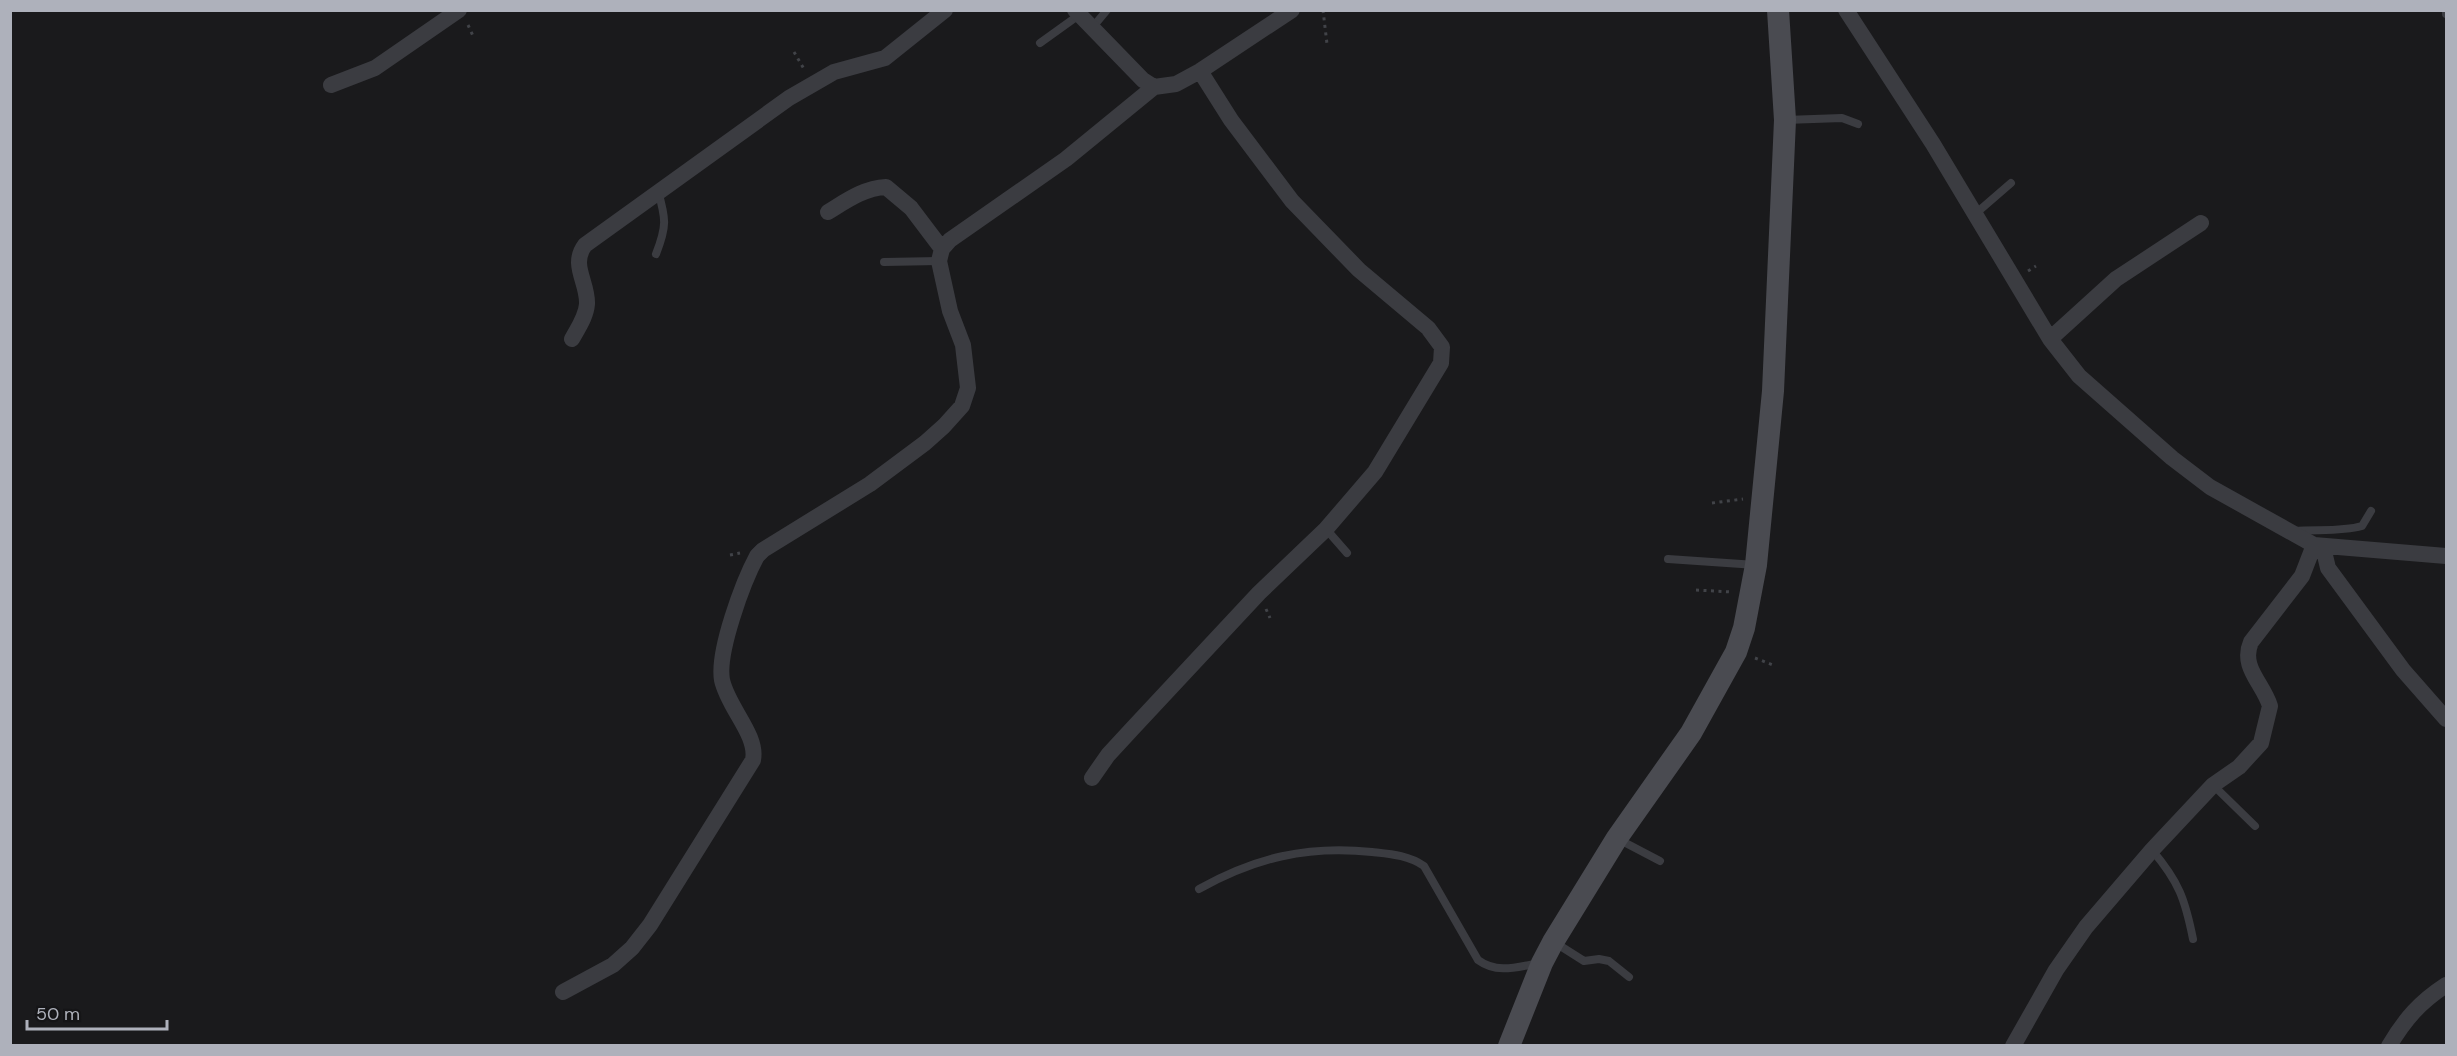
<svg xmlns="http://www.w3.org/2000/svg" width="2457" height="1056" font-family="'DM Sans',sans-serif">
<rect width="100%" height="100%" fill="#1a1a1c"/>
<g fill="none" stroke-linecap="round" stroke-linejoin="round">
<!-- path -->
<path stroke="#414348" stroke-width="3" stroke-dasharray="3 4.5" stroke-linecap="butt" d="M1323,10L1327,44
M468,25L474,38
M794,52L804,69
M2028,271L2036,266
M1712,503L1743,499
M730,555L740,553
M1696,590L1732,592
M1266,609L1270,618
M1755,658L1773,665"/>
<!-- lane -->
<path stroke="#3b3c41" stroke-width="8" d="M2446,10V14
M1092,28L1107,10
M1040,43L1079,15
M1785,120L1842,118L1858,124
M1974,215L2011,183
M656,254C667,226 666,219 658,191
M884,262L939,261
M1326,529L1347,553
M2294,531C2316,529 2341,532 2362,526L2371,511
M1668,559L1756,565
M2213,785L2255,826
M1618,839L1660,861
M2152,850C2179,882 2185,899 2193,939
M1199,889C1255,858 1307,845 1372,852C1390,854 1408,855 1424,866L1478,960C1497,974 1517,967 1539,963
M1554,942L1584,961L1599,959L1609,961L1629,977"/>
<!-- street -->
<path stroke="#3b3c41" stroke-width="16" d="M1075,10L1143,80L1154,87L1176,84L1200,71L1292,10
M1846,10L1933,144L2050,339L2079,376L2172,458L2210,487L2314,545L2446,556
M331,85L375,68L459,10
M828,212C846,201 864,188 886,187L911,208L942,249
M572,339C578,328 586,317 587,304C588,282 570,265 585,245L789,98L834,72L885,58L945,10
M2050,339L2116,279L2201,223
M2323,547L2328,568L2403,670L2446,719
M1092,778L1108,755L1132,729L1259,593L1326,529L1375,472L1441,363L1442,347L1428,328L1359,270L1292,201L1231,120L1200,71
M563,992L613,965L632,948L650,925L753,760C758,735 728,708 722,680C717,652 743,582 757,556L763,550L870,484L925,443L944,426L962,406L968,388L963,345L950,311L939,261L942,249L950,240L1066,159L1154,87
M2013,1046L2056,970L2086,927L2152,850L2213,785L2239,767L2261,743L2270,706C2263,683 2240,667 2251,642L2302,576L2314,545
M2389,1046C2405,1019 2420,1002 2446,985"/>
<!-- secondary -->
<path stroke="#4a4b51" stroke-width="22" d="M1509,1046L1542,963L1553,942L1617,838L1691,733L1736,652L1744,628L1756,565L1773,391L1785,120L1778,10"/>
</g>
<!-- border -->
<rect width="2457" height="1056" fill="none" stroke="#aeb1bb" stroke-width="24"/>
<!-- scale -->
<path d="M27 1020v9h140v-9" fill="none" stroke="#aeb1bb" stroke-width="3"/>
<text x="36" y="1020" font-size="18" fill="#aeb1bb" stroke="#151517" stroke-width="4.5" paint-order="stroke">50 m</text>
</svg>
